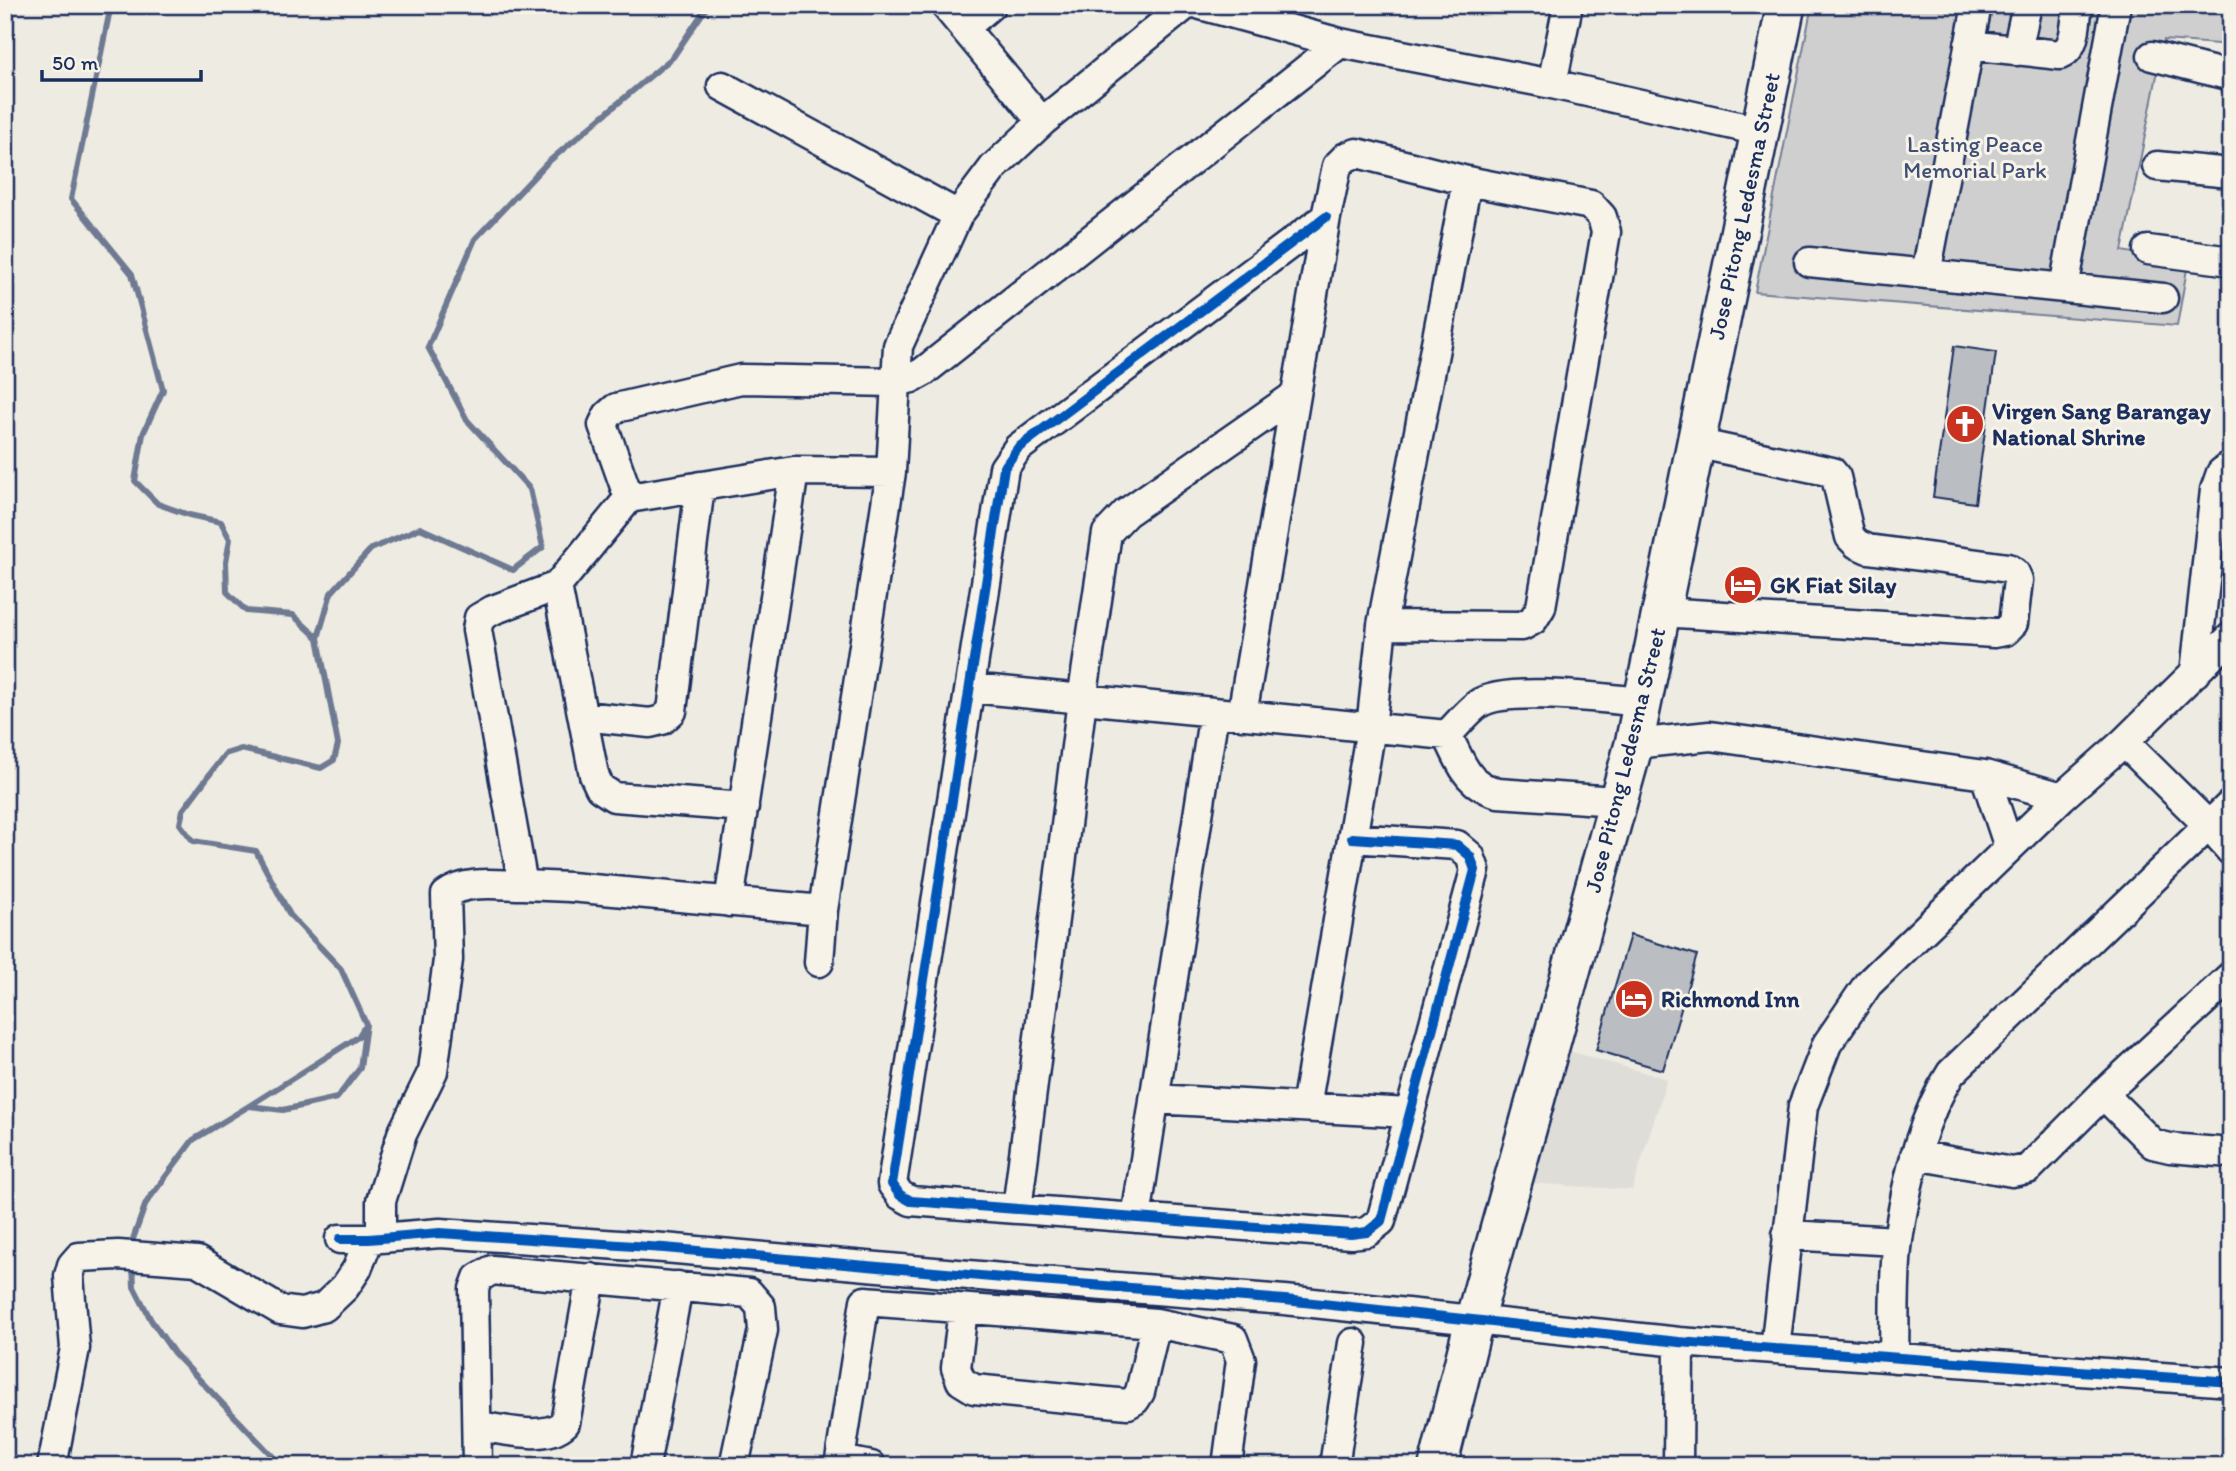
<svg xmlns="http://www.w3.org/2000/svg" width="2236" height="1471" font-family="Itim,sans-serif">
<rect width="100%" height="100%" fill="#eeebe2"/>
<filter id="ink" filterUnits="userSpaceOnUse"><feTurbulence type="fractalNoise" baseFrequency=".0143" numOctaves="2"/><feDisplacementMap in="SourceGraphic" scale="14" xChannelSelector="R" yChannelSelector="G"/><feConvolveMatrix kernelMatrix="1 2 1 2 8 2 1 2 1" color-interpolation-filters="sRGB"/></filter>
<g filter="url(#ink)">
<!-- built -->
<path fill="#deddd8" d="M1565,1050L1667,1079L1632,1190L1529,1183Z"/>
<!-- green -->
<path fill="#cfcfcf" stroke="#757f96" stroke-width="2" d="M1812,5H2231V45L2164,40L2122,251L2188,263L2177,326L1755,292Z"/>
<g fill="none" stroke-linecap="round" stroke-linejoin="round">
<!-- stream -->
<path stroke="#6e7992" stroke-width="6" d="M111,5L71,199L132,274L163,390L143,434L135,481L158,504L189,515L221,522L230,539L226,562L227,592L246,611L293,615L318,638L338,744L334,760L321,768L241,749L225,754L183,810L180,824L193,841L256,851L290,915L341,969L366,1024L360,1068L337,1098L283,1110L249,1106L193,1140L146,1203L133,1239V1250
M318,638L331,593L371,549L420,528L513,570L543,547L530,489L467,420L428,347L475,239L547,163L673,57L708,5
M249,1106L358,1037L363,1029
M133,1264L134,1287L151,1320L174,1353L282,1466"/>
</g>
<!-- building -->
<path fill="#babdc2" stroke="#1b2f5e" stroke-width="2" d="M1954,346L1996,352L1975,503L1933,497Z
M1630,935L1697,955L1663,1070L1596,1050Z"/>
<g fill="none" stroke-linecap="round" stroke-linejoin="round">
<defs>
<path id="minor" d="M945,5L1042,122
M1201,5L1340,43L1552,84L1760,131
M964,28L991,5
M1969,45L2060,55C2077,48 2075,21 2078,5
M2017,51L2027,5
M2152,56L2231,76
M1552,84L1568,5
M722,86L958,215
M2157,166L2231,173
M1326,217L1018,448L1004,468L892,1184L900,1195L911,1201L1351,1234L1367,1232L1381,1221L1475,870L1470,856L1457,845L1352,838
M2148,250L2231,261
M1809,262L2163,298
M1926,274L1977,5
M2064,288L2116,5
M629,498L603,425L608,415L616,408L741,379L895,382L912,378L923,372L1340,43
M557,586L594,775L600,788L614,797L744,807
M1661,612L1994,633L2005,631L2013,623L2018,580L2015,573L2008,568L1868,549L1857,544L1850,537L1836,477L1832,472L1695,443
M2195,673L2215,490L2221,473L2231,465
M971,688L1447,735
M1242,715L1326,217L1337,166L1346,157L1357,153L1467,181L1591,205L1602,217L1606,232L1541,607L1533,620L1522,626L1382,625
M583,716L650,723L662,720L672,711L700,486
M2124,742L2209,826L2231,851
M1634,744L1710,736L1985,775L2062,797
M1985,775L2009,847
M1616,801L1498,793C1465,784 1462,763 1447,735C1457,725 1467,712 1478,704C1504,685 1607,699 1642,702
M729,902L794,471
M823,910L570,887L523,885L477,630L479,618L493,610L557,586L629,498L794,471L891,472
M819,962L823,910L891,472L898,346L958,215L994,167L1042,122L1186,5
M2103,1094L2153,1144L2170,1148L2231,1153
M1154,1099L1409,1113
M1306,1107L1371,728L1382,625L1467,181
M1915,1155L2012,1172L2028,1169L2103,1094L2231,976
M1017,1209L1082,700L1107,533L1126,513L1294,396
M1136,1218L1214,712
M1787,1235L1898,1241
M381,1238V1201L402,1134L433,1071L448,960L446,895C466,879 499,885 523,885
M340,1239H369L440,1233L664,1248L1014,1279L1285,1300L1679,1342L2231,1382
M963,1309L956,1368L961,1381L974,1389L1128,1404L1135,1400L1140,1392L1156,1323
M1775,1349L1803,1106L1827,1044L1868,984L2062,797L2124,742L2231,637
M1894,1358C1895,1319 1893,1278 1898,1240C1906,1183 1920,1121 1951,1073L2231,804
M477,1426C503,1429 545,1442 565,1423L591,1278
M841,1460L871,1466
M52,1466L75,1348L69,1276L72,1265L79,1257L118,1255L197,1261L280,1310L302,1313L324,1307L345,1287L357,1269L369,1239
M477,1466L474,1289L478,1278L492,1270L749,1293L761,1307L763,1330L734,1466
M645,1466L678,1286
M839,1466L865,1301L1156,1323L1233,1339L1241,1360L1227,1466
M1334,1466L1353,1343
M1678,1466L1679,1342"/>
<path id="major" d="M1438,1466L1474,1321L1634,744L1786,5"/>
</defs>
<!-- minor casing -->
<use href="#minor" stroke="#1b2f5e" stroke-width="33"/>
<!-- major casing -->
<use href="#major" stroke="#1b2f5e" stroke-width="42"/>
<!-- minor -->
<use href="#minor" stroke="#f7f3e8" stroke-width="28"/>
<!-- major -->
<use href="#major" stroke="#f7f3e8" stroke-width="37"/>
<defs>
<path id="cycleway" d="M1326,217L1018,448L1004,468L892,1184L900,1195L911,1201L1351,1234L1367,1232L1381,1221L1475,870L1470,856L1457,845L1352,838
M340,1239H369L440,1233L664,1248L1014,1279L1285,1300L1679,1342L2231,1382"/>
</defs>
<!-- cycleway casing -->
<use href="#cycleway" stroke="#f7f3e8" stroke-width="15"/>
<!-- cycleway -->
<use href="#cycleway" stroke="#0057b8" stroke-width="10"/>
</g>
</g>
<!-- icons -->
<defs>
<symbol id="church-disc" viewBox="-11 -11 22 22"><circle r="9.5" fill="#c8321e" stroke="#f7f3e8"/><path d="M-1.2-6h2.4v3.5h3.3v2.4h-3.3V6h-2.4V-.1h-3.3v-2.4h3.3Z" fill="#fff"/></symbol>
<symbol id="hotel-disc" viewBox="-11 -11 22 22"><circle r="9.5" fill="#c8321e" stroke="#f7f3e8"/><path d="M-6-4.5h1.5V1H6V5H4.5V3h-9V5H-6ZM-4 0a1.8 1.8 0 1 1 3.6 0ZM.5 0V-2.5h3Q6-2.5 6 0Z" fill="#fff"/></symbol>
</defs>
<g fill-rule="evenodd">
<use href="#church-disc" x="1943" y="402" width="44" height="44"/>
<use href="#hotel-disc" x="1721" y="563" width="44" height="44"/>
<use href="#hotel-disc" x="1612" y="977" width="44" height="44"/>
</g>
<g text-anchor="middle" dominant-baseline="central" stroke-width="6" stroke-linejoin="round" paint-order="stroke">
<!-- park labels -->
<g font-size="23" fill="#3f4f75" stroke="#f7f3e8">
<text x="1975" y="144">Lasting Peace<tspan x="1975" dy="26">Memorial Park</tspan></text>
</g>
<!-- street labels -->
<g font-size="23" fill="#1b2f5e" stroke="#f7f3e8">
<text transform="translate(1744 206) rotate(-78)">Jose Pitong Ledesma Street</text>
<text transform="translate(1625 760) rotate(-76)">Jose Pitong Ledesma Street</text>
</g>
<!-- poi labels -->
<g font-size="23" font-weight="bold" fill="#1b2f5e" stroke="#f7f3e8" text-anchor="start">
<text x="1992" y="411">Virgen Sang Barangay<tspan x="1992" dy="26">National Shrine</tspan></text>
<text x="1770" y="585">GK Fiat Silay</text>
<text x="1661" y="999">Richmond Inn</text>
</g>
</g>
<!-- margin -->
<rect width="2236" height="1471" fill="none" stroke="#f7f3e8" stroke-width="28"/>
<rect x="14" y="14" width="2208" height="1443" fill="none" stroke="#1b2f5e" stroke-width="2.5" filter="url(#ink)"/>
<!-- scale -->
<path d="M42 70v10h159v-10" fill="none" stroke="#1b2f5e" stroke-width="3.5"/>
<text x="52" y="70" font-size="21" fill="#1b2f5e" stroke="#f7f3e8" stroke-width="5" paint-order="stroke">50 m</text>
</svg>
